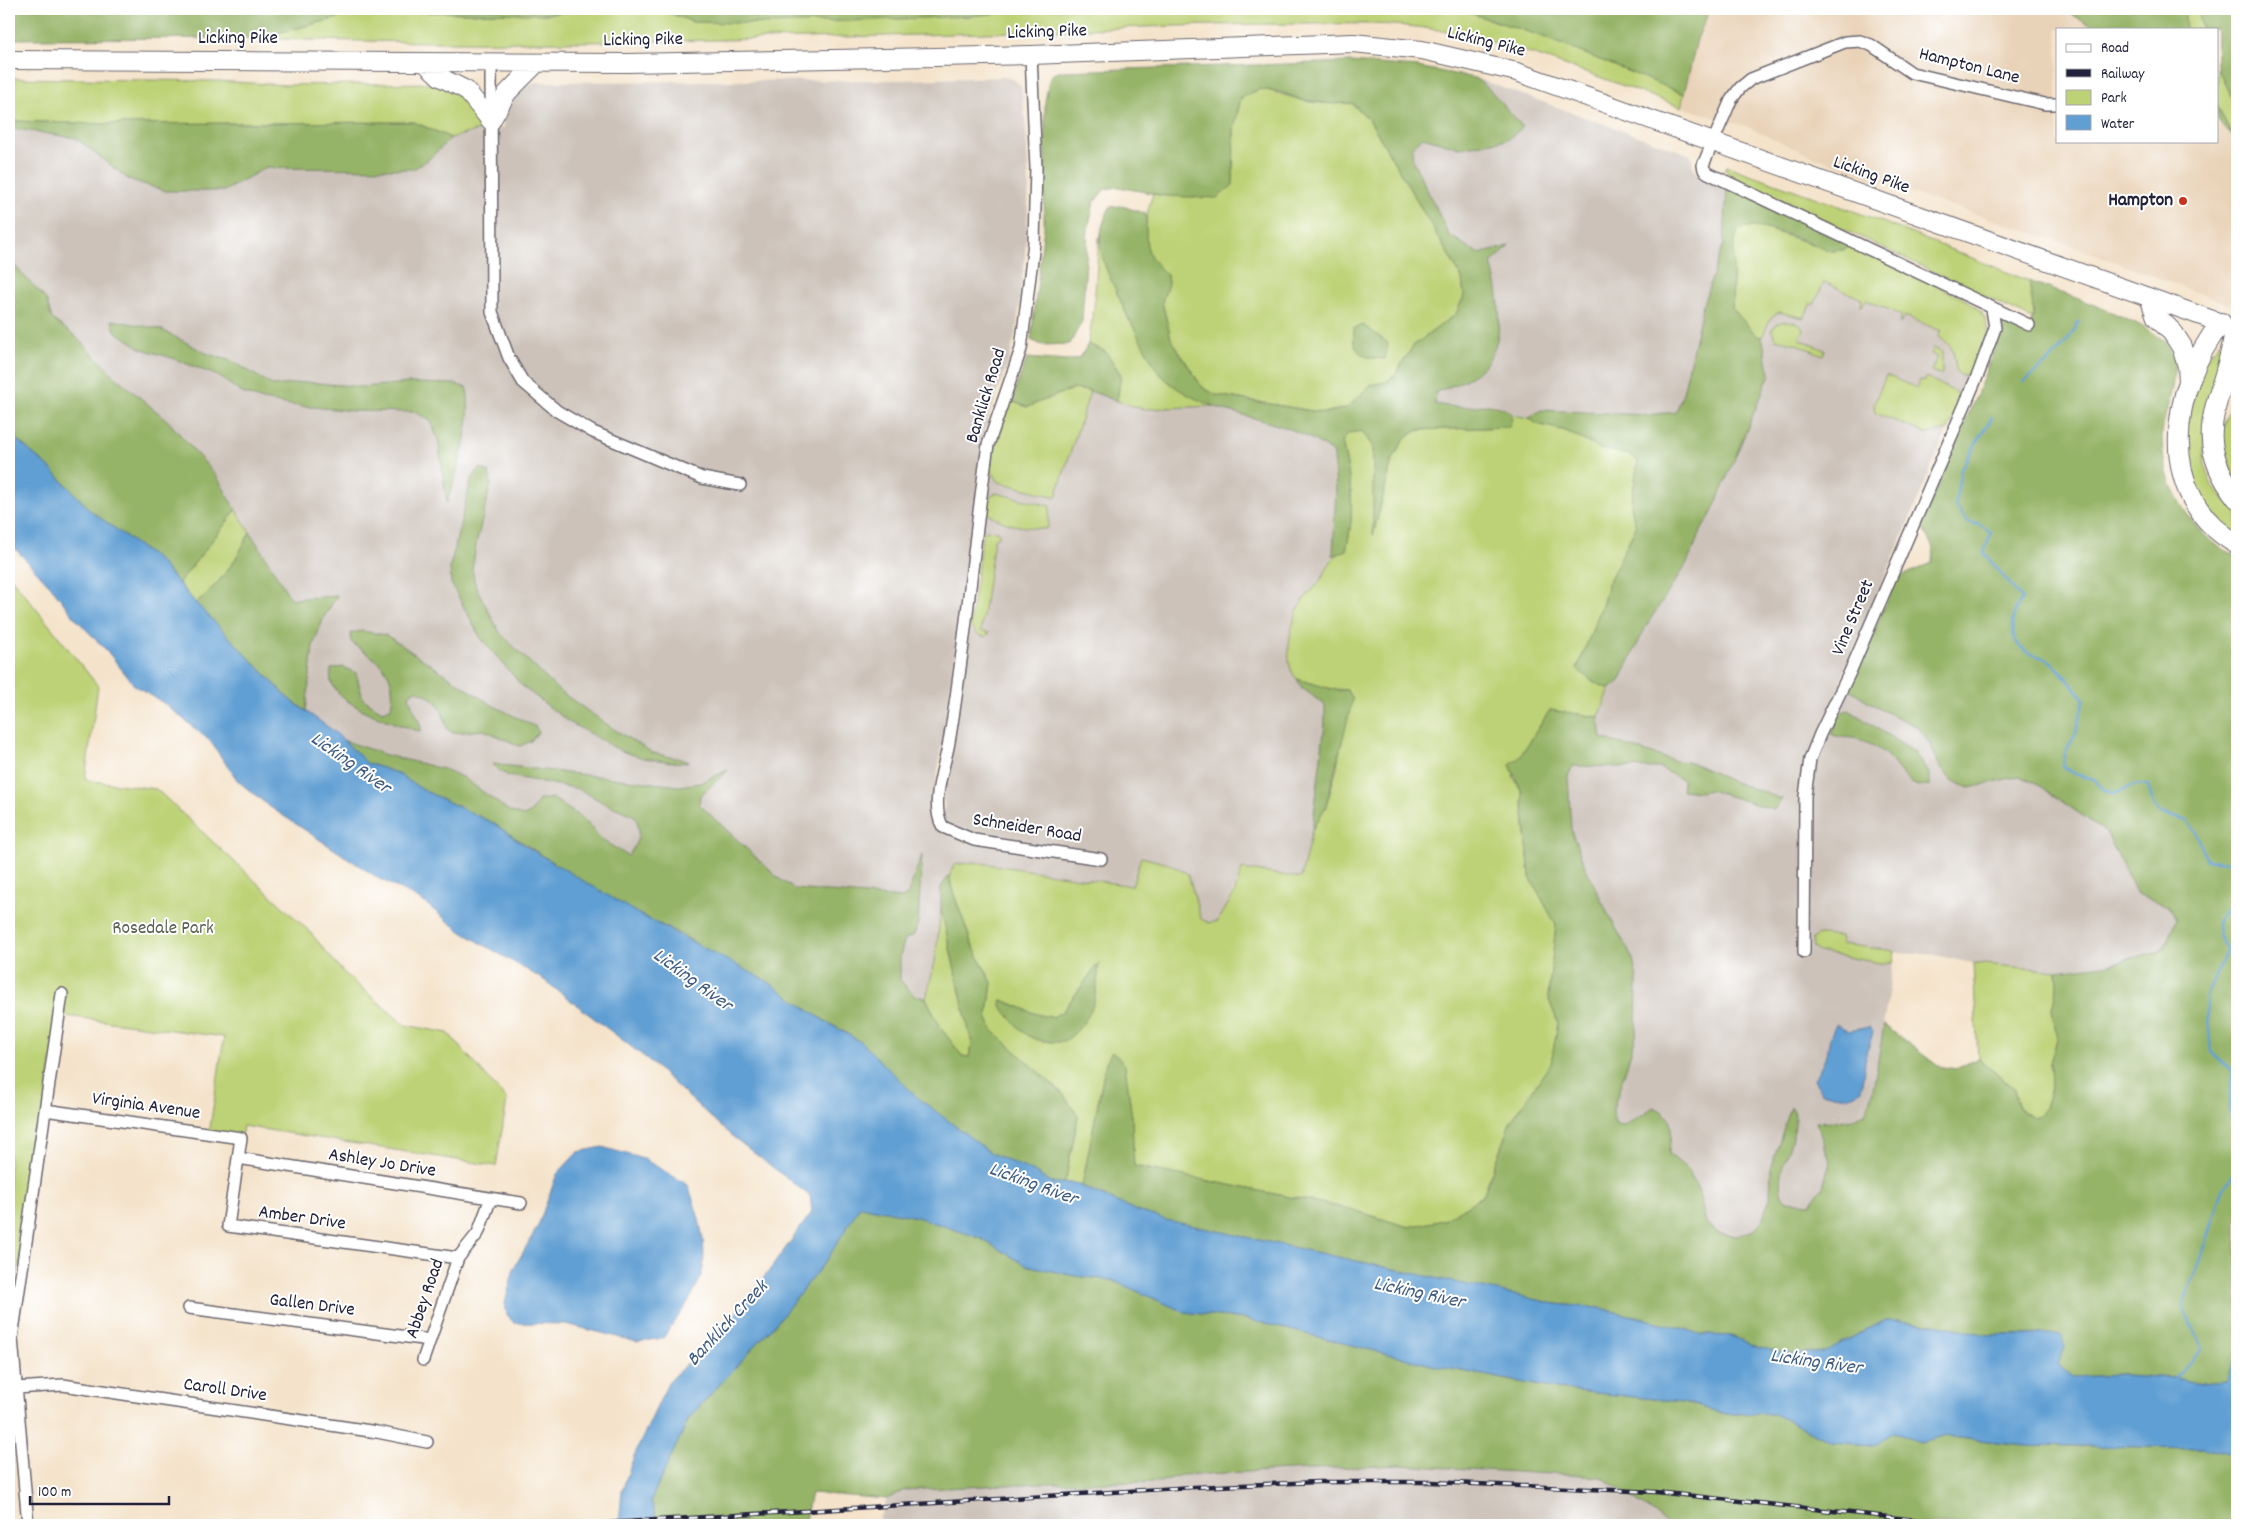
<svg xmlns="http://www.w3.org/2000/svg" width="2246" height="1534" font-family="Dekko,sans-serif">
<rect width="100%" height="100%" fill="#fff"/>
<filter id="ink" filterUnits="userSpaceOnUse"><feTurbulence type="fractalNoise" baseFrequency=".02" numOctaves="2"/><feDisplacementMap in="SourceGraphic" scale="10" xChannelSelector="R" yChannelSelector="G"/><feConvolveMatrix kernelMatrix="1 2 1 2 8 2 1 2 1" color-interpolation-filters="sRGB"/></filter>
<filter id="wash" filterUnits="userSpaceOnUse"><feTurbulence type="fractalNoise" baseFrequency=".0096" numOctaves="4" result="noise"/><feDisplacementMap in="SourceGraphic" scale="20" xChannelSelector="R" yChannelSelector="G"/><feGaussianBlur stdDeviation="1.12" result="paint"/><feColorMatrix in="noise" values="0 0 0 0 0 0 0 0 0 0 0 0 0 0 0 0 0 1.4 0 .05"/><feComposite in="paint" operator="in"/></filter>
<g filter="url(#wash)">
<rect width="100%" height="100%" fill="#f4e3ca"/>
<!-- built -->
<path fill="#e9d3b8" d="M1710,9H1858L1864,13L1875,9H2061L2100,29H2057V141H2217V120L2237,143V281L2230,305L2072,246L1903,190L1802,152L1748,127L1681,107L1697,39Z"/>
<!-- industrial -->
<path fill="#ccc2b9" d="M1005,77L1013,79L1021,86L1025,116L1029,187L1025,254L1016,331L1008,364L989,415L983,446L965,596L932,807L935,824L945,807L943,798L962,686L991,459L1011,401L1027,407L1090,391L1143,409L1213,406L1282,425L1319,441L1334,454L1336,490L1333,556L1322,578L1301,603L1293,621L1288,657L1292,672L1302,688L1325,705V724L1312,830L1301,878L1242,869L1226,909L1218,921L1210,923L1201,919L1194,901L1169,864L1141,857L1133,886L974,862L954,865L941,887V909L935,962L926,998L914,995L900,980V956L905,939L918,923L922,857L907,896L902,898L794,889L778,878L699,803L700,796L726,771L700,783L679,786L494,765L509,776L579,789L604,803L635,816L639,826V840L628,856L601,840L585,820L539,800L531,812L524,816L509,811L464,778L447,770L386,755L343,740L306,711L313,646L324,617L337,596L291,599L217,477L168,421L118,379L76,337L52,319L46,299L9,260V128L76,138L164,191H224L265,168L413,169L428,160L451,138L479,130L503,129L504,116L511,102L521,90L534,82L904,80Z
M1475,78L1691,155L1693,166L1697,174L1704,179L1727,186L1724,243L1703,304L1683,393L1676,412L1646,415L1541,410L1529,418L1513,415L1507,409L1495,404L1458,407L1435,404L1436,392L1473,376L1496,282L1491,263L1497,256L1493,250L1479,254L1473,252L1449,235L1413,161L1412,147L1422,136L1460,148L1523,128L1490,90Z
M1734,244L1980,310L1986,318L1987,330L1977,361L1840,682L1880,709L1918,727L1931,745L1938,763L1986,785L2003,779L2019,776L2034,782L2106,832L2123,866L2146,898L2169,906L2176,919L2166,944L2160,951L2105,965L2050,972L1985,966L1926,953L1910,954L1895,951L1873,1090L1865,1113L1849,1120L1816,1128L1825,1143L1830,1161L1823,1187L1811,1203H1795L1786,1201L1781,1195L1780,1182L1794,1124L1791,1107L1771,1166L1770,1198L1762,1220L1754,1230L1737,1236L1718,1233L1706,1223L1698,1189L1687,1169L1669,1154V1141L1636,1119L1624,1126L1616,1125L1612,1113L1623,1081L1633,959L1606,910L1584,864L1571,830L1568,777L1573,766L1660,768L1683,780L1682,789L1701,792L1710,790L1773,810L1782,799L1729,780L1691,762L1675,761L1602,738L1599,717L1610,689L1620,681L1646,626L1687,563L1702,529L1712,513Z
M1400,1465L1602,1477L1670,1525H877L887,1499L905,1490L1044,1483L1160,1482L1181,1475Z"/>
<!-- green -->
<path fill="#bdd276" stroke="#707a58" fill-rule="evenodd" d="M591,9H659L693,22L971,16L1034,9H1458L1541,36L1684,94L1681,107C1601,78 1522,46 1438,30C1393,22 1346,24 1301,24C1206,24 1112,28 1017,32C761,40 504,47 247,38L278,33L345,16L407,12L547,14Z
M2184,9H2198L2202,29H2186Z
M2217,68L2237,109V143L2217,106Z
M9,78L215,81L287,85L436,83C468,93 470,99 479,130L451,138L414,122L98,124L15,121L9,123Z
M1260,89C1274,91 1287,96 1301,100C1317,104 1335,104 1351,103L1369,119L1462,278L1464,296L1456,314L1413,346L1395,375L1386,382L1370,385L1347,408L1324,413L1216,395L1202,387L1171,339L1162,302L1168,284L1167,275C1162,270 1154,265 1151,259C1141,239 1146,213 1153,194L1165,196L1233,185L1234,128L1241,98ZM1363,325L1374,334L1353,342Z
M1727,166L1870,217L2029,281L2034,314L2032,319L1728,174L1725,169Z
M1746,225L1761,227L1831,251L1843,250L1850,245L1967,300C2000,323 1986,341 1973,372L1962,376L1956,372C1954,355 1955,345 1938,337L1941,331L1905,316L1900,324L1901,315L1866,300L1861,307L1862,299L1824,282L1814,305L1811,303L1804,318L1779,312L1771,317L1762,337L1757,336L1732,308L1734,244L1738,229Z
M1099,237L1105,266L1129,320L1188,394L1213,406L1143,409L1117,401L1121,375L1106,352L1088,344L1094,308Z
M1785,321C1793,321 1799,323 1804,330L1800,339L1825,350L1823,355L1797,344L1775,339L1772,330L1776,324Z
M2219,342L2226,345C2215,385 2187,455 2217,492C2223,499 2230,505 2237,510V537L2222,526L2191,483L2184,434L2203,364Z
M1934,347L1942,352V375L1931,371L1937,357L1931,354Z
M1886,375L1917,388L1920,380L1924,381L1926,377L1957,393L1960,402L1948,430L1927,434L1875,413L1874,404Z
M1072,389L1090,391L1089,395L1056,497L999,482L990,469L991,459L1011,401L1027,407Z
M2237,396V484C2221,451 2215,429 2237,396Z
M1513,415L1529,418L1537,424L1566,431L1600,449L1631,455L1638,460L1631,506L1636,527L1608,583L1603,603L1577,669L1593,682L1610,689L1599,717L1550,710L1519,758L1513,776L1522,792L1530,877L1556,925L1548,997L1558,1023L1551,1063L1510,1123L1483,1196L1444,1220L1408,1227L1350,1209L1133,1166L1132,1116L1106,1062L1082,1186L1074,1183H1065L1078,1116L1063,1094L992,1031L987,1019L992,983L971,942L951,886L950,874L954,865L974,862L1132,886L1141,857L1169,864L1188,874L1201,919L1210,923L1218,921L1234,894L1242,869L1301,878L1312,830L1326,806L1337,768L1347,690C1333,689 1307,688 1296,678C1281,663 1292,620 1300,605C1305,596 1314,589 1320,581C1330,566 1328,558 1346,550C1356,509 1351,482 1342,442L1348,433L1362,431L1373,447L1374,532L1392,461L1403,439L1418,430L1509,427ZM1098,964L1043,1043L1002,1000C1019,1005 1035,1017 1053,1017L1063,1011Z
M996,493L1050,506L1048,527L1045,529C1023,527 1004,526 986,512L987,503L992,495Z
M236,510L250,532C235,563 222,581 196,603L179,583Z
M985,530L997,531L1000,535L994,539L981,631L989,633L986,637L979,635L970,626L982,535Z
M9,575L98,686L85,780L156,789L309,931L344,973L405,1025L448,1033L507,1100L496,1166L243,1126L241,1138L209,1134L224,1037L59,1015L9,1329Z
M941,909L972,1044L969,1057L962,1056L940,1027L926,998L935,962Z
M1817,935L1840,936L1841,944L1895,951L1893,963H1879L1819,952L1813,948L1812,939Z
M1973,963L2057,971L2058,982L2052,1008L2057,1039L2050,1063L2051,1088L2045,1108L2039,1116L2033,1118L2019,1108L2014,1089L1978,1058Z"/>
<!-- forest -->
<path fill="#96b467" stroke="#5c6b51" d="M9,9H591L547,14L407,12L345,16L278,33L247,38L9,39Z
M659,9H1034L971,16L775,24L693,22Z
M1458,9H1710L1697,39L1684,94L1541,36Z
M2061,9H2184L2186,29H2100Z
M2198,9H2237V109L2217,68V29H2202Z
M1350,62L1418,67L1475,78L1490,90L1523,127L1508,139L1460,148L1423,137L1412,147L1413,161L1449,235L1479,254L1510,246L1491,263C1501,299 1509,353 1472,376C1461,383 1448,387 1436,392L1435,404C1443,405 1451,407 1459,407C1480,407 1496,399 1513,415L1509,427L1418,430L1404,439L1392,461L1373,535V447L1362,431L1348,433L1342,442C1351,483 1356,509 1346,550L1333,556L1336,490L1334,454C1284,411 1207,422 1160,374C1155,369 1152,360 1148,354C1137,334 1126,314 1117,293C1102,260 1092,242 1110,207L1122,206L1146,214C1147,246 1142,252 1167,275L1168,284L1162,302L1171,339L1202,387L1216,395L1324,413L1347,408L1370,385L1386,382L1395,375L1413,346L1456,314L1464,296L1462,278L1369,119L1352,103L1333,104L1302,100L1280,92L1260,89L1241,97L1234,128L1233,185L1217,198L1165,196L1119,187L1105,189L1094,202L1088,229L1082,321L1070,344L1042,345L1031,340L1044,227L1045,102L1049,80L1053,74L1062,71Z
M2217,106L2234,138L2217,120Z
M15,121L98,124L414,122L451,138L428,160L413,169L265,168L224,191H165L128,179L76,138L9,128V123Z
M1727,186L1850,245L1843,250L1831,251C1809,243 1759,220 1738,229L1734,244L1732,308L1757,336L1762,337L1770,374L1712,513L1702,529L1687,563L1646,626L1620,681L1610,689L1593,682L1577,669L1603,603L1608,583L1636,527L1631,506L1638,461L1631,455L1600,449L1566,431L1537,424L1529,418L1541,410L1646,415L1676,412L1683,393L1703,304L1724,243Z
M9,260L46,299L52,319L76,337L118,379L168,421L217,477L236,510L179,583L159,561L91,511L52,470L9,433Z
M2029,281C2061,293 2147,321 2167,344C2186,366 2162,412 2162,437C2161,475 2182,516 2211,541C2218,548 2229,552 2237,556V1360H2234L2227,1382L2200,1384L2175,1378L2124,1375L2073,1377L2058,1364L2065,1346L2038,1334L1993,1335L1933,1324L1886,1320L1824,1352L1797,1354L1760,1348L1731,1336L1702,1335L1682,1328L1600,1308L1556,1304L1166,1220L1137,1211L1082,1186L1106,1062L1112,1051L1125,1065L1132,1117L1134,1166L1350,1209L1408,1227L1444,1220L1483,1196L1510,1123L1551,1063L1558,1023L1548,997L1556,925L1530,877L1522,792L1510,765L1519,758L1550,710L1599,717L1602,738L1675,761L1691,762L1729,780L1782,799L1774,810L1710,790L1701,792L1682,790L1683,780L1660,768L1573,766L1568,776L1571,830L1584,864L1606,910L1633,959L1637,979L1636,1036L1612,1113L1616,1125L1624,1126L1654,1107C1678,1118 1670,1132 1669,1154L1687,1169L1698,1189L1706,1223L1718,1233L1737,1236L1754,1230L1762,1220L1770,1198L1771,1166L1791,1107C1808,1130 1765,1176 1786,1201L1811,1203L1823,1187L1830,1161L1816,1122L1849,1120L1865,1113L1873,1090L1884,1025L1938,1066L1956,1069L1978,1058L2014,1089L2019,1109L2033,1118L2039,1116L2045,1108L2051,1088L2050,1063L2057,1039L2052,1008L2058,982L2057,971L2105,965L2160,951L2166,944L2176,919L2169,906L2137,894L2106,832L2034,782L2019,776L1969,788L1951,780L1938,763L1931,745L1918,727L1880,709L1849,689L1897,578L1932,563L1933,548L1921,525L1978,392L2005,321L2028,330L2034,314Z
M112,320L160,329L208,354L232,361L274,386L306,382L363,387L409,383L455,384L467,388C473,426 458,467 447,503L438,440L431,421L414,412L355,411L291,405L263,400L242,393L218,376L172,358L142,349L115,331Z
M1363,325L1388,343L1385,359C1361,359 1352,352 1354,328Z
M1088,344L1106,352L1121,375L1117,401L1090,391L1072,389L1027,407L1011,401L1027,358L1067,361L1080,358Z
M480,468L489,472L491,484L477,540L472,570L476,587L500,633L558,690L615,730L653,753L689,761L681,763L643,758L621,751L569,722L522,686L480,637L451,583L450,567L471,480Z
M250,532L291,599L337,596L324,617L313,646L306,711L289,699L196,603C222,581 235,563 250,532Z
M362,631L386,635L490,704L536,727L538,732L531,741L520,746L484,730L453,733L447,729C443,708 436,697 415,690L409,695C411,708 422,722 421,732C396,723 341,709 331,681C330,678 331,672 331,669L343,667L356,673L363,699L382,711L391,708C398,670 379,662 351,642V633Z
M1297,679L1335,690H1347L1353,698L1326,806L1312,830L1325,724V705L1302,688Z
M1849,710L1914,752L1929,773V786C1907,790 1901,769 1887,756C1880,749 1864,740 1853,738C1844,737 1839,738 1831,734L1842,712Z
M343,740L386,755L447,770L464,778L509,811L524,816L531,812L539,800L552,798L585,820L602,840L628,856C638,842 642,833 635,816L604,803L579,789L509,776L499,771L493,764L679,786L700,783L728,770L700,796L699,804L778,878L794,889L902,898L907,896L922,855L918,923L914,935L905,939L900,956V980L914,995L926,998L940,1027L962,1056L969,1057L972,1044L941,909V887L950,874L951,886L971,942L992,983L987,1019L992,1030L1063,1094L1078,1116L1065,1183H1051L1034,1172L991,1153L917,1098L861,1042L682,935L637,913L575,877L493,823L423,790L397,773L367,763Z
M1099,963C1096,1000 1094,1019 1064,1042C1027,1043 1023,1033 1001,1006V1000C1018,1005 1036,1017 1053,1017L1063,1011Z
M859,1206L917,1217L980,1238L1026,1265L1075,1276L1112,1280L1184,1312L1246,1319L1436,1366L1556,1389L1683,1402L1726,1414L1772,1413L1831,1442L1872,1445L1894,1432L1920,1442L1942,1436L2025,1445L2203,1448L2237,1456V1525H1670L1602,1477L1400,1465L1181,1475L1160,1482L1044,1483L905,1490L887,1499L811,1493L804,1525H658L651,1500L689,1418L777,1322L828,1258Z"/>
<!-- water -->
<path fill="#619fd3" stroke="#426087" d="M9,433L52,470L91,511L159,561L191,598L289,699L335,732L367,763L397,773L423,790L493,823L529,848L637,913L767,981L823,1020L861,1042L917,1097L991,1153L1034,1172L1051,1183H1074L1137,1211L1166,1220L1556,1304L1600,1308L1682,1328L1702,1335L1731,1336L1760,1348L1797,1354L1824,1352L1886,1320L1933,1324L1993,1335H2063L2065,1346L2058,1364L2073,1377L2124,1375L2175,1378L2200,1384L2227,1382L2234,1359L2237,1360V1456L2203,1448L2025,1445L1942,1436L1920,1442L1894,1432L1873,1445L1831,1442L1772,1413L1726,1414L1683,1402L1557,1389L1436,1366L1246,1319L1184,1312L1112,1280L1075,1276L1026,1265L980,1238L917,1217L860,1206L828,1258L777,1322L689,1418L651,1500L658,1525H619L622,1491L634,1456L668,1383L747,1301L812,1212L810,1196L728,1133L646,1058L544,980L462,932L421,900L378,878L270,807L238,781L210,741L165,704L134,685L108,652L75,618L52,588L9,542Z
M1836,1024L1849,1031L1869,1027L1873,1032L1866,1056L1861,1090C1849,1101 1835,1095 1821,1092L1814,1079L1827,1055L1830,1037Z
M602,1147L644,1159L688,1185C697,1211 707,1239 703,1268C699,1290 676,1320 663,1338L637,1342L566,1324L514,1323L507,1315L505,1303L514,1268L538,1226L557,1174L578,1152Z"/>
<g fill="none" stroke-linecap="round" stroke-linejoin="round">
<!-- stream -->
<path stroke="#619fd3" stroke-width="2.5" d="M2023,382C2048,363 2064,350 2079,322
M1992,417L1961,469L1955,506L1968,522L1980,525L1991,532L1984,553L2022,599C2009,616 2007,640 2028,653C2035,657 2044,656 2050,661C2063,672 2073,687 2084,699L2076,733L2066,751L2063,766L2075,774L2094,779L2105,791L2114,793L2138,784L2148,785L2153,804L2160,813L2187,821L2196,833L2207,860L2237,863
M2237,896L2217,922L2218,935L2227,950L2206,996L2211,1052L2232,1072L2230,1112L2237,1130
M2174,1381L2175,1378L2203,1349L2182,1307L2200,1262L2223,1190L2237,1168"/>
</g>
</g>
<g filter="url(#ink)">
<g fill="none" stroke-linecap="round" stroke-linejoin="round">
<defs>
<path id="minor" d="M1031,55L1036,168L1034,243L1021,349L988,445C973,544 966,644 949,742C945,766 929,804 943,827L974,840L1101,859
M491,64L492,312L509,358L523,382L557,411L593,432L702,478L740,485
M2029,325L1708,173L1704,170L1703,165L1731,100L1740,88L1751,79L1845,42L1860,41L1871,45L1912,73L2045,104H2057
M1804,952L1805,796L1810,759L1820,734L1850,672L1979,372L1995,328L1992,309
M45,1110L241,1138L228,1226L458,1258
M238,1158L521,1203
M189,1308L430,1340
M423,1360L458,1258L478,1233L491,1198
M16,1388L63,1385L377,1432L427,1442
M28,1525L12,1338L62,994"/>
<path id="primary" d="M9,60L627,63L1031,55L1353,43L1422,50L1517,72L2221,323
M425,63L440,77L466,90L491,121L507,93L537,63"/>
<path id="motorway" d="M2151,300L2157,317L2173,333L2182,347L2188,366L2189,381
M2221,323C2170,387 2154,497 2237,544
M2235,328C2228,397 2185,431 2237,498"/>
</defs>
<!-- minor casing -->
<use href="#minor" stroke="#6c666d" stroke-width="14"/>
<!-- primary casing -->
<use href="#primary" stroke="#6c666d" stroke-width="20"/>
<!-- motorway casing -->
<use href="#motorway" stroke="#6c666d" stroke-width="22"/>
<!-- minor -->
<use href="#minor" stroke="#fff" stroke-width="11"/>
<!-- primary -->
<use href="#primary" stroke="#fff" stroke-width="18"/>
<!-- motorway -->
<use href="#motorway" stroke="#fff" stroke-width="20"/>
<defs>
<path id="rail" d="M577,1525L1194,1487L1318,1482H1431L1656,1492L1963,1525"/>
</defs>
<!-- rail casing -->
<use href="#rail" stroke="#22223b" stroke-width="4.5"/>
<!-- rail -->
<use href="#rail" stroke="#fff" stroke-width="2.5" stroke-dasharray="8" stroke-linecap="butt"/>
</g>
</g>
<!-- markers -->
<circle fill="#c8321e" stroke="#fff" stroke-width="2" cx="2183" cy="201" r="5"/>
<g text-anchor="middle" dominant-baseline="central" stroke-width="4" stroke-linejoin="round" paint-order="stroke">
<!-- street labels -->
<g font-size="19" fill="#22223b" stroke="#fff">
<text transform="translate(1047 33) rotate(-2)">Licking Pike</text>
<text x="238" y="39">Licking Pike</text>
<text transform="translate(643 41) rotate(-1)">Licking Pike</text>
<text transform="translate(1486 43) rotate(14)">Licking Pike</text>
<text transform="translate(1969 67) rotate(14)">Hampton Lane</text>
<text transform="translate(1871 176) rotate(20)">Licking Pike</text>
<text transform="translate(987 396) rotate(-73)">Banklick Road</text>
<text transform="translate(1854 618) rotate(-67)">Vine Street</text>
<text transform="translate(1027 829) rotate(9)">Schneider Road</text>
<text transform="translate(146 1107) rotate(8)">Virginia Avenue</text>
<text transform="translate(382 1164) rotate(9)">Ashley Jo Drive</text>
<text transform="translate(302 1219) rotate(8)">Amber Drive</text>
<text transform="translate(426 1299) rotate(-71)">Abbey Road</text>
<text transform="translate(312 1306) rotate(7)">Gallen Drive</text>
<text transform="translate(225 1391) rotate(8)">Caroll Drive</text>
</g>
<!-- poi labels -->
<g font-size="19" font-weight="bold" fill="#22223b" stroke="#fff" text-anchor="end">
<text x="2173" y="201">Hampton</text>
</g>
<!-- park labels -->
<g font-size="19" fill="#586050" stroke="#fff">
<text x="163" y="929">Rosedale Park</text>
</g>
<!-- water labels -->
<g font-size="20" font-style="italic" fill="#3e5a7f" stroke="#fff">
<text transform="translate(350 764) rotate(35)">Licking River</text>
<text transform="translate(692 981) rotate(36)">Licking River</text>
<text transform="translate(1033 1185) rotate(20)">Licking River</text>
<text transform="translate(1419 1294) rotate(12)">Licking River</text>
<text transform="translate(728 1324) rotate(-47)">Banklick Creek</text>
<text transform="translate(1816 1363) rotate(8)">Licking River</text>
</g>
</g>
<!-- margin -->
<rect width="2246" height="1534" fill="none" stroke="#fff" stroke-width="30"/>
<!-- legend -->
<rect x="2056" y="28" width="162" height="115" fill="#ffffff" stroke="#a7a7b1"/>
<rect x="2066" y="44" width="25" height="8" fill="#ffffff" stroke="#a7a7b1"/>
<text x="2101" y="52" font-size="15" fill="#22223b">Road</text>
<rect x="2066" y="69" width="25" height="8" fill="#22223b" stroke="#a7a7b1"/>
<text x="2101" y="78" font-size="15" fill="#22223b">Railway</text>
<rect x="2066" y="90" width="25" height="15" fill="#bdd276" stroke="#a7a7b1"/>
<text x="2101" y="102" font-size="15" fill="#22223b">Park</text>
<rect x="2066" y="115" width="25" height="15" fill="#619fd3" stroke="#a7a7b1"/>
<text x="2101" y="128" font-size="15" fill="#22223b">Water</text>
<!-- scale -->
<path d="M30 1496v8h139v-8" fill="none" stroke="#22223b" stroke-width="2.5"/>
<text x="38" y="1496" font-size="15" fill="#22223b" stroke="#ffffff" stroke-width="4" paint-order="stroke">100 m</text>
</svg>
